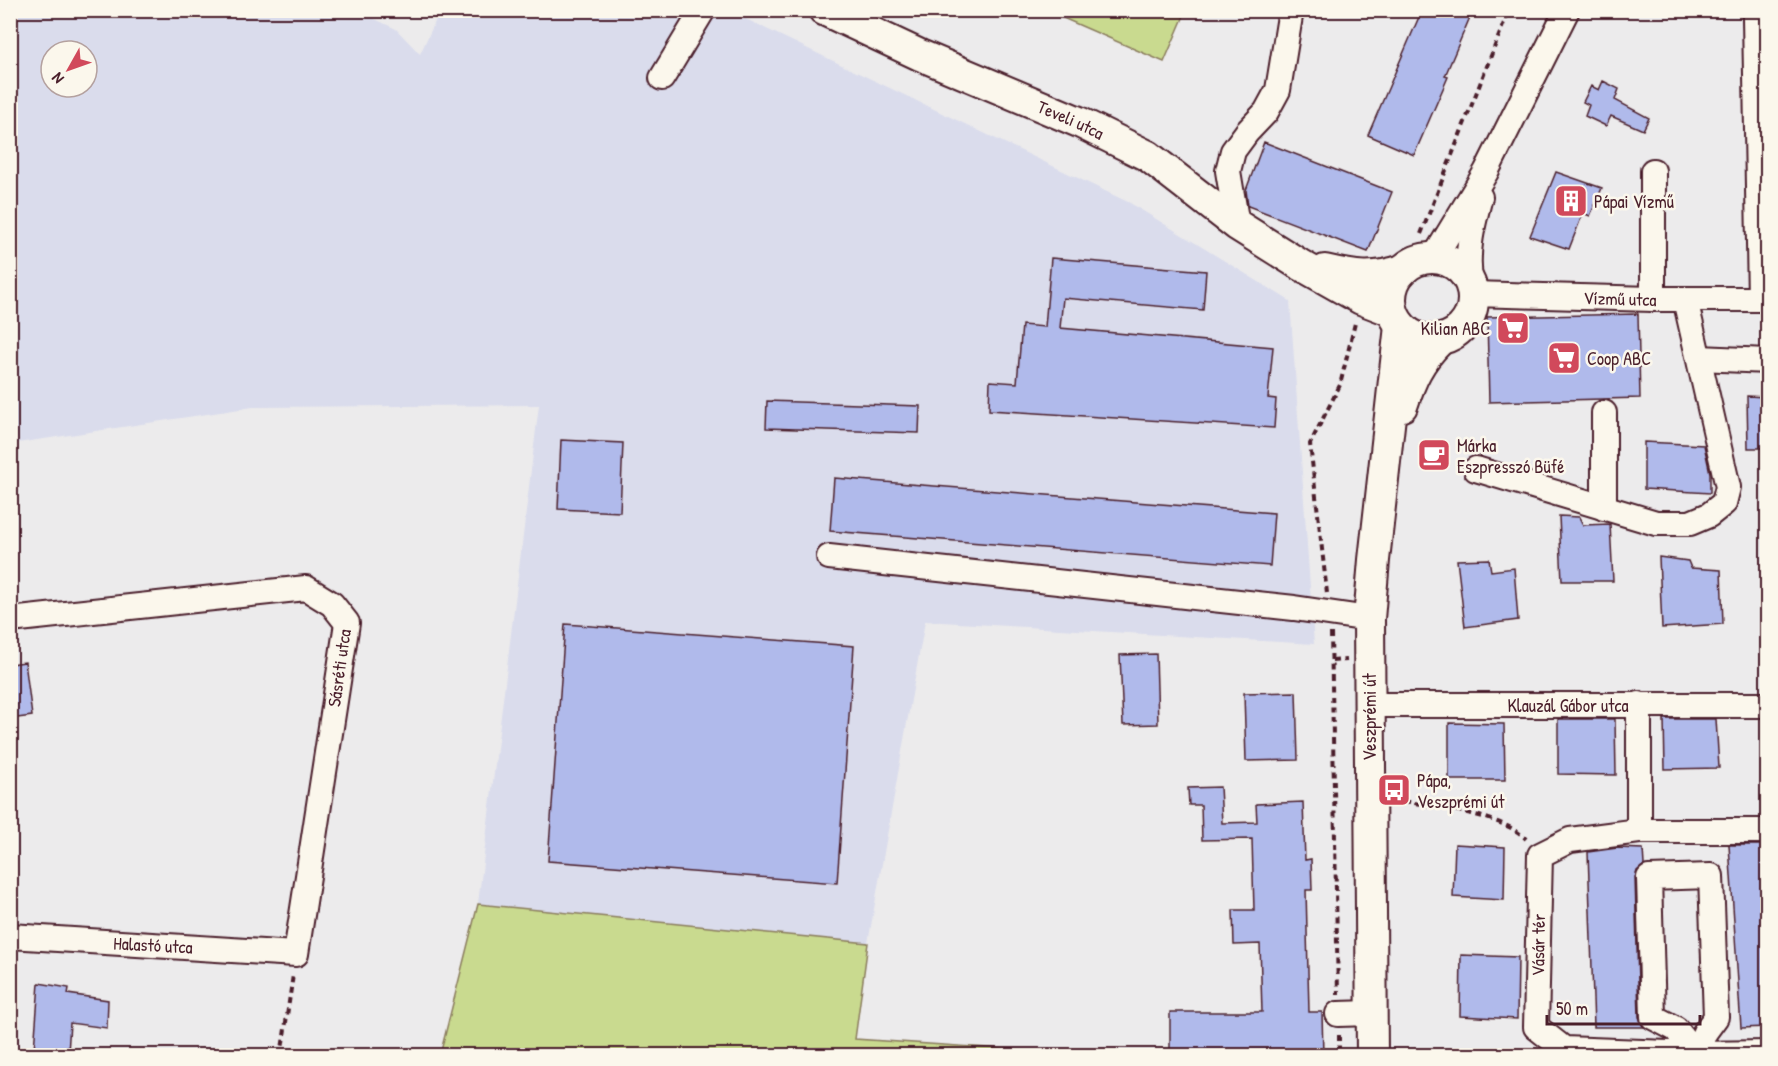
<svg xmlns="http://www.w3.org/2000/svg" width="1778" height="1066" font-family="'Patrick Hand',sans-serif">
<rect width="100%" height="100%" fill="#ecebec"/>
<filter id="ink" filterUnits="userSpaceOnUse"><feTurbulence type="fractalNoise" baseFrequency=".0167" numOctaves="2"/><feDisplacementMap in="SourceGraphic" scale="12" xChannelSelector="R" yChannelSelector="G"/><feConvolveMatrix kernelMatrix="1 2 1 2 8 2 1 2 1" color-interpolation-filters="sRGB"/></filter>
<g filter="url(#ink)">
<!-- built -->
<path fill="#dadcec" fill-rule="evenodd" d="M11,11H358L396,29L420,54L440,11H729L1130,203L1290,301L1314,644L925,621L868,943L478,904L539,405L253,407L11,444ZM51,51H87V87H51Z"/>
<!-- green -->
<path fill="#c9da8f" stroke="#8a7c5d" stroke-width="1.5" d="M1047,11H1186L1164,62Z
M478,904L868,943L855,1039L1091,1055H440Z"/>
<!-- building -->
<path fill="#b0baeb" stroke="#4a1f2b" stroke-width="1.5" d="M1422,10H1473L1445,76L1448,77L1414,155L1368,135Z
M1603,81L1619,89L1615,100L1649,118L1643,130L1611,116L1606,126L1585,116L1589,105L1583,102L1591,86L1599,90Z
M1264,142L1392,192L1368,252L1248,206L1246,190Z
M1556,172L1602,188L1590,216L1583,213L1569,249L1530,236Z
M1051,258L1206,271L1203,310L1063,298L1060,328L1273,347L1268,398L1276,399L1274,428L989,410L990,381L1017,383L1022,325L1045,327Z
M1638,314L1640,398L1489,402L1487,317Z
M1747,396L1767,397V448H1748Z
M767,401L920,406L919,433L766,428Z
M561,440L623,443L620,512L558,509Z
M1644,442L1704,445L1710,473V493L1644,489Z
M834,478L1274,513L1270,566L830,531Z
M1559,516L1579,517L1583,525L1610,524L1613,581H1562Z
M1659,557L1688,561L1691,568L1721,570L1723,624L1662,628Z
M1489,559L1491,571L1514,568L1518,620L1465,627L1457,560Z
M565,624L854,646L837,883L548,861Z
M1156,654L1158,724L1123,725L1120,655Z
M25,662L32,716L10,719V664Z
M1296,692L1298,760L1246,761L1244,693Z
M1558,719H1615L1616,775L1558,774Z
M1664,719H1716L1719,768L1665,769Z
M1449,723L1504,724L1505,780H1449Z
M1220,787L1222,823L1257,822L1256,804L1303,802L1305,860L1311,859L1312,890H1306L1309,1012H1322L1323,1056H1170V1012H1262L1260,944L1234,945L1233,910H1254L1252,839L1202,840L1201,805H1189L1188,788Z
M1455,844L1505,847L1504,900L1453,897Z
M1729,845H1767V1027L1741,1028Z
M1617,848L1643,849L1644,865L1637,871L1635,878L1639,1017L1644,1027H1594L1588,852Z
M1461,955L1518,957L1517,1019L1460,1016Z
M39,983L69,988L68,994L108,1000L107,1028L70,1023L68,1053L34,1050Z"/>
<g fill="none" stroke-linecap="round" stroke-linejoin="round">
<defs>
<g id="minor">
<path d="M1755,18L1760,299"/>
<path d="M662,78L703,10"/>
<path d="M1653,171V299"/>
<path d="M1237,225L1228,171L1233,151L1247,132L1266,112L1278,90L1291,10"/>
<path d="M1427,258L1438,251L1486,172L1567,10"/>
<path d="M1471,286C1465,254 1472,227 1480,197"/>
<path id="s1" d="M1473,294L1653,299H1768"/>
<path d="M1699,358L1768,361"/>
<path d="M1604,413V508"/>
<path d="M1476,469L1656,523H1690L1709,515L1724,503L1728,487L1685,299"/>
<path d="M829,557L1294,608L1369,619"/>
<path d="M10,620L306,588L332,604L347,623L296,954L10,936"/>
<path id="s2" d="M1370,705H1768"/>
<path d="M1639,831V704"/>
<path d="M1768,831H1639L1570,840L1540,855L1536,1027L1564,1049L1695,1054L1768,1053"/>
<path d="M1338,1014L1371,1013"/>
<path d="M1695,1056L1705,1032L1716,1017L1711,876L1649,878L1653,1017L1676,1029L1695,1054"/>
</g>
<g id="major">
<path id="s3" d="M824,10L920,55L1079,122L1148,156L1237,225L1299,264L1361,299L1392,311"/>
<circle cx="1432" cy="299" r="41"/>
<path d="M1325,270C1355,277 1373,280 1403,270"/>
<path d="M1402,406C1411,379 1418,362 1440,340"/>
<path d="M1372,1056L1369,619L1374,560L1400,326"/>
</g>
</defs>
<!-- minor casing -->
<use href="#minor" stroke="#4a1f2b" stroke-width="28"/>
<!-- major casing -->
<use href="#major" stroke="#4a1f2b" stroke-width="34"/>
<!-- path -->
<path stroke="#4a1f2b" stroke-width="4" stroke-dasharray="6 4.5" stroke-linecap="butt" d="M1421,234L1509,10
M1327,593L1310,444L1340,385L1355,323
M1331,633L1338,995
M1332,661L1347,660
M1394,799C1430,807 1501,813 1526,839
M1339,1035V1056
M281,1056L293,975"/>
<!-- minor -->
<use href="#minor" stroke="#fbf7ec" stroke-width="24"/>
<!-- major -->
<use href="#major" stroke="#fbf7ec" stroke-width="30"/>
</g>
</g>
<!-- icons -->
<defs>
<symbol id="building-square" viewBox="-11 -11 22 22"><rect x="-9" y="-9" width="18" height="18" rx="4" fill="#d1495b" stroke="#fbf7ec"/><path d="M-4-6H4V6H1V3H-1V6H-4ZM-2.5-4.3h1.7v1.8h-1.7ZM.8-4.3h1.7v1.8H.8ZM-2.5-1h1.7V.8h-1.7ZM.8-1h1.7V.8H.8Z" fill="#fff"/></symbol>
<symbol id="supermarket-square" viewBox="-11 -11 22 22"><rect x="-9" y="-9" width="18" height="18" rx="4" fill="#d1495b" stroke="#fbf7ec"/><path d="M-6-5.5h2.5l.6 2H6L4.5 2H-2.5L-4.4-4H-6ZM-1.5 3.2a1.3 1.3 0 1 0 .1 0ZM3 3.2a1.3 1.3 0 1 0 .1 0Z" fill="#fff"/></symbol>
<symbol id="cafe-square" viewBox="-11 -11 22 22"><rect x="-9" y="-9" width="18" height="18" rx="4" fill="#d1495b" stroke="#fbf7ec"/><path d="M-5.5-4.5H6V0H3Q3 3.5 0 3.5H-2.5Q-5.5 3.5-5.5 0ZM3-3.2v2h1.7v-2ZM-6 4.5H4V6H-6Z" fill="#fff"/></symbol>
<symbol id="bus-square" viewBox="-11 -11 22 22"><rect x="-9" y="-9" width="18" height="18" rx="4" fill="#d1495b" stroke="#fbf7ec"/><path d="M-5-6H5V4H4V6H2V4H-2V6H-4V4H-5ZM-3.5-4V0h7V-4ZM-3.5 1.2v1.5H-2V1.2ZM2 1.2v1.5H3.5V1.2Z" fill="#fff"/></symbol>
</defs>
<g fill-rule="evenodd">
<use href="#building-square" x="1552" y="182" width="38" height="38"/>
<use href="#supermarket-square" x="1494" y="309" width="38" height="38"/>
<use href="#supermarket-square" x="1545" y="339" width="38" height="38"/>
<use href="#cafe-square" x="1415" y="436" width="38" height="38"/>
<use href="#bus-square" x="1375" y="771" width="38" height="38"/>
</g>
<g text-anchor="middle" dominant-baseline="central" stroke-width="5" stroke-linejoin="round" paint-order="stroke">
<!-- street labels -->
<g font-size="18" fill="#4a1f2b" stroke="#fbf7ec">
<text stroke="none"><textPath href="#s3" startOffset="270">Teveli utca</textPath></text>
<text stroke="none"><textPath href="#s1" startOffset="147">Vízmű utca</textPath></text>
<text transform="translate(339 668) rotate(-82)">Sásréti utca</text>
<text stroke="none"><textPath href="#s2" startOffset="198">Klauzál Gábor utca</textPath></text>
<text transform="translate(1369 717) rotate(-90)">Veszprémi út</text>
<text transform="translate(153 945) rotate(3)">Halastó utca</text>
<text transform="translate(1538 945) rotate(-89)">Vásár tér</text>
</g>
<!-- poi labels -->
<g font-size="18" fill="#4a1f2b" stroke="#fbf7ec" text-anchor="start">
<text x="1594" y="201">Pápai Vízmű</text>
<text x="1490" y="328" text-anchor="end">Kilian ABC</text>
<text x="1587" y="358">Coop ABC</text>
<text x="1457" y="445">Márka<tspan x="1457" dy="21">Eszpresszó Büfé</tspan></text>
<text x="1417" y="780">Pápa,<tspan x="1417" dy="21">Veszprémi út</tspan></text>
</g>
</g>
<!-- margin -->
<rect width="1778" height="1066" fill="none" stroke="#fbf7ec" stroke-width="36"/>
<rect x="18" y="18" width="1742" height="1030" fill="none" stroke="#4a1f2b" stroke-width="2" filter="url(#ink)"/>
<!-- north arrow -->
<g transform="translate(69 69) rotate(230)"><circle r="28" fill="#fbf7ec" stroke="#b4a19f" stroke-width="1.5"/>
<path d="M0-4.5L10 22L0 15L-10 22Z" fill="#d1495b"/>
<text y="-9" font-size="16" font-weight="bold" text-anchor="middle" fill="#4a1f2b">N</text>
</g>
<!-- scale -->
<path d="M1547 1015v9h153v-9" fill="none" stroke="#4a1f2b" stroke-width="3"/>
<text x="1556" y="1015" font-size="18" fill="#4a1f2b" stroke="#fbf7ec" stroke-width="4.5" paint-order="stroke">50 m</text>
</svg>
